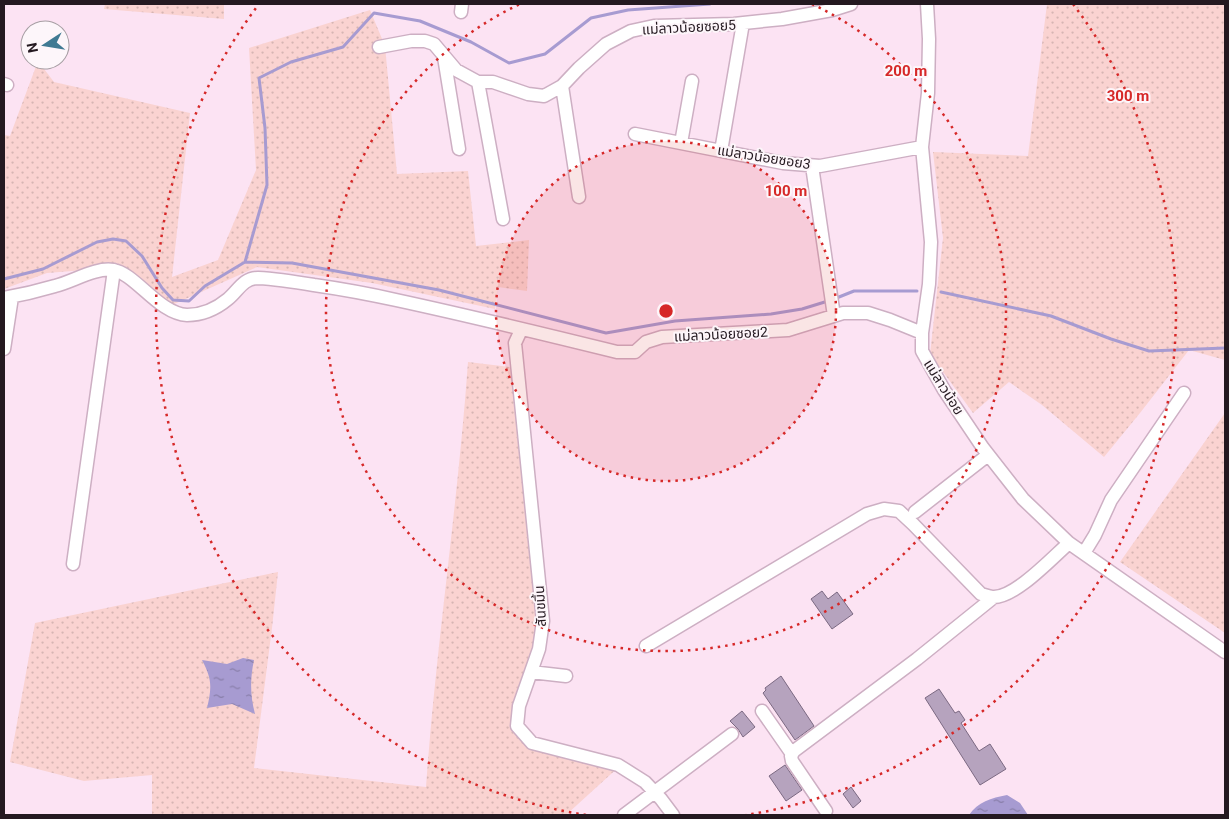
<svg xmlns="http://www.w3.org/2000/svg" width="1229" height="819" font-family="Roboto,'Noto Sans Thai',sans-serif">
<defs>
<pattern id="grass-dots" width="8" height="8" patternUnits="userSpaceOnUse" patternTransform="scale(1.25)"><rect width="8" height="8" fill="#fad3d1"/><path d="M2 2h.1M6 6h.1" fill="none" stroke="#d6b5b3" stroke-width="1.8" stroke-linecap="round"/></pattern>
<pattern id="water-ripples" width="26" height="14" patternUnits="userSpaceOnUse" patternTransform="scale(1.25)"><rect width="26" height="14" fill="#a79bd1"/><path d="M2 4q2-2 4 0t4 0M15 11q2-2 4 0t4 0" fill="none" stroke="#887ea9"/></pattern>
</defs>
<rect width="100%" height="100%" fill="#fce3f3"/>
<!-- grass -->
<path fill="url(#grass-dots)" d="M105,4H224V19L104,9Z
M1047,4H1225V360L1189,350L1140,413L1104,457L1042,405L1009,382L973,413L930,354L943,238L933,152L1028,156Z
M370,10L385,46L397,174L468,171L476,246L529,240L527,291L498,287L495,309L372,283L257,267L172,305L123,267L47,273L4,289V135L10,136L38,61L54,82L190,113L172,277L218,260L256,170L249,48Z
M468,362L518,368L543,621L517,726L532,743L622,764L566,815H152V775L84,781L10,762L35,623L278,572L272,628L254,768L426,787C436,645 458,504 468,362Z
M1225,413V633L1120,562Z"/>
<!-- water -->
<path fill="url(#water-ripples)" d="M243,658L254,660C250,679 250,695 255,714L232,704L207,708C212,687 212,679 202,660L227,664Z
M1007,795L1020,803L1028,815H969C978,802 991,798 1007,795Z"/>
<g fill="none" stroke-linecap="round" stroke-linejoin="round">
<!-- stream -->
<path stroke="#a79bd1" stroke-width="3" d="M245,262L267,185L265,128L259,78L291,62L343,47L374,13L420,21L471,42L509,63L545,54L591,18L628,10L710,4
M4,279L43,269L97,242L113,239L126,241L142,256L162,288L173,300L189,301L205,286L245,262L292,263L439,290L606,333L675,321L771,314L802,309L828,301
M941,292L1051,316L1111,339L1149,351L1225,348
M834,299L854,291H917"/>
</g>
<!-- building -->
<path fill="#b6a3be" stroke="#7b6982" d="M822,591L828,599L837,592L853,614L832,629L811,599Z
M781,676L814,726L795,740L763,693L766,690L765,688Z
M939,689L955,713L959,711L965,720L961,723L979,751L990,744L1006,769L980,785L925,698Z
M742,711L755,727L743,737L738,729L730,721Z
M785,765L802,790L786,801L769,776Z
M851,787L861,801L853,808L843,794Z"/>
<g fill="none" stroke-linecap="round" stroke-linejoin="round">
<defs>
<path id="minor" d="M927,4L929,39L928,93L922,147L931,242L929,284L922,333V351L944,390L983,448L1023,499L1069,543L1225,652
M461,12L462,4
M379,47L411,41H425L434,44L456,70L478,82
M444,57L459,149
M4,84L7,85
M562,86L579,197
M635,134L783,163L820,166L922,147
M681,143L692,81
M721,151L743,23
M812,166L834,316
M503,219L478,82H493L528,94L544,96L562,86L579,68L606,44L631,31L654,26L734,24L782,19L832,10L851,4
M4,298C21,295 38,291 55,286C72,282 96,267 113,270C135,273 159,314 187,315C202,315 216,309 228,299C238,291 243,278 258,278C277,279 296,282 314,285C342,289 369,294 396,300C470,316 544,334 617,352H635L646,342L662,337L788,330L843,313H868L890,320L922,333
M521,330L515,343L543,621L539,649L519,706L517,726L532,743L618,765L645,782L661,799L673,815
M4,349L12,297
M915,512L988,455
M1084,553L1095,535L1111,500L1184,393
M73,564L114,270
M646,646L867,514L884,509L899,511L913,524L981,594C985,595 989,597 993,597C1015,598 1053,557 1069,543
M531,672L566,676
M762,711L792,754
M826,811L792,761L791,756L794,751L917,659L994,597
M624,815L732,734"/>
</defs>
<!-- minor casing -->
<use href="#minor" stroke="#cdafc3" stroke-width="15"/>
<!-- minor -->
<use href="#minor" stroke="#fff" stroke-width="12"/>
</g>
<!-- distance rings -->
<circle cx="666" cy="311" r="170" fill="#d62828" fill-opacity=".12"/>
<g fill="none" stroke="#d62828" stroke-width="2.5" stroke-dasharray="2.5 5">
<circle cx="666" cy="311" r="170"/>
<path d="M812 4A340 340 0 1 1 520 4"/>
<path d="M586 815A510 510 0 0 1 259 4M1073 4A510 510 0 0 1 746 815"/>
</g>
<g text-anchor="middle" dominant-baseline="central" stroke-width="4" stroke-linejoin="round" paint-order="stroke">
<!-- street labels -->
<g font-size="14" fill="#241920" stroke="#fdf6fa">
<text transform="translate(689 27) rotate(-3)">แม่ลาวน้อยซอย5</text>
<text transform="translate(764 157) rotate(9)">แม่ลาวน้อยซอย3</text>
<text transform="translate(721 334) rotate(-3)">แม่ลาวน้อยซอย2</text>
<text transform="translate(944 387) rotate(58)">แม่ลาวน้อย</text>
<text transform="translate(540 606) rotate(-93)">สันขมิ้น</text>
</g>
</g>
<circle cx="666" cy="311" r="8" fill="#d62828" stroke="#fdf6fa" stroke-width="2.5"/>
<g font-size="15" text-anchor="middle" font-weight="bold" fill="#d62828" stroke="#fdf6fa" stroke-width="4" stroke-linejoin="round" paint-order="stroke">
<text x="906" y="76">200 m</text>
<text x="1128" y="101">300 m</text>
<text x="786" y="196">100 m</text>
</g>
<!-- border -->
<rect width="1229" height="819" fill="none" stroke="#241920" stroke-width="10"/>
<!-- north arrow -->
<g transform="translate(45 45) rotate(258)"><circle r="24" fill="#fdf6fa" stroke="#a69ea3"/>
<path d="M0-4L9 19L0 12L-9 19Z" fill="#407a93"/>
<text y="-8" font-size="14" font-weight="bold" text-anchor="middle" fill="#241920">N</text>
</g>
</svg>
